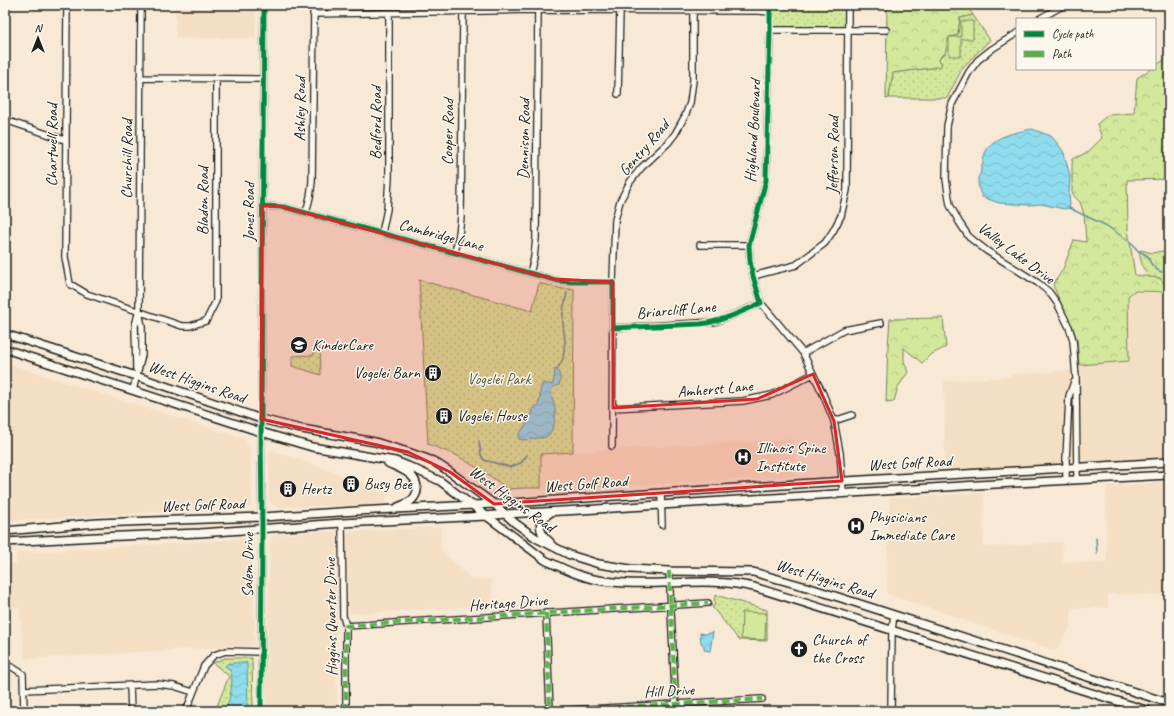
<svg xmlns="http://www.w3.org/2000/svg" width="1174" height="716" font-family="Caveat,sans-serif">
<defs>
<pattern id="forest-crowns" width="20" height="18" patternUnits="userSpaceOnUse"><rect width="20" height="18" fill="#d4e89c"/><path d="M2 6a3 3 0 1 1 6 0M12 15a3 3 0 1 1 6 0" fill="none" stroke="#b5c686"/></pattern>
<pattern id="wetland-marsh" width="20" height="14" patternUnits="userSpaceOnUse"><rect width="20" height="14" fill="#d4e89c"/><path d="M1 5h8M5 5V1M11 12h8M15 12V8" fill="none" stroke="#b5c686"/></pattern>
<pattern id="park-dots" width="8" height="8" patternUnits="userSpaceOnUse"><rect width="8" height="8" fill="#d4e89c"/><path d="M2 2h.1M6 6h.1" fill="none" stroke="#b5c686" stroke-width="1.8" stroke-linecap="round"/></pattern>
<pattern id="water-waves" width="16" height="10" patternUnits="userSpaceOnUse"><rect width="16" height="10" fill="#8edced"/><path d="M0 5q4-4 8 0t8 0" fill="none" stroke="#7abccb"/></pattern>
</defs>
<rect width="100%" height="100%" fill="#f7e9d5"/>
<filter id="ink" filterUnits="userSpaceOnUse"><feTurbulence type="fractalNoise" baseFrequency=".025" numOctaves="2"/><feDisplacementMap in="SourceGraphic" scale="8" xChannelSelector="R" yChannelSelector="G"/><feConvolveMatrix kernelMatrix="1 2 1 2 8 2 1 2 1" color-interpolation-filters="sRGB"/></filter>
<g filter="url(#ink)">
<!-- built -->
<path fill="#f4dfc4" d="M176,5H256V38H176Z
M1135,293H1169V457L945,470L944,381L1007,377L1015,374L1068,371L1079,365L1129,361L1128,296Z
M5,363L245,439L250,449L252,502L250,507L106,515L5,521Z
M793,439L796,476L541,491V454Z
M271,450L389,491L385,504L277,507L269,501V453Z
M1169,482V595L1108,594V608H1071V626L1056,651L887,594L889,498L983,493L984,547L1062,542L1063,562L1106,563L1107,486Z
M441,527V550L472,580L491,579L493,605L349,614L347,532Z
M336,531L337,711H266L270,544L273,535Z
M243,539L251,546L255,645L25,659L19,608L5,609V564H16L17,553Z"/>
<!-- forest -->
<path fill="url(#forest-crowns)" stroke="#78825c" d="M887,5H966L973,15L960,18L958,35L945,55L941,56L939,60L942,64L940,67L893,73L889,98L886,99Z
M1169,57V179L1127,180L1128,229L1135,275L1160,278L1169,290V292L1134,291L1128,296L1129,361L1079,365L1077,340L1053,285L1063,269L1074,240L1086,242L1084,214L1080,202L1075,197L1072,192V164L1073,159L1088,152L1102,138L1097,124L1108,115L1134,113L1137,78L1151,69H1155V66Z
M943,318L946,347L930,355L922,363L904,348V361L908,372L898,387L894,401L886,402L888,346L890,319Z"/>
<!-- wetland -->
<path fill="url(#wetland-marsh)" stroke="#78825c" d="M1141,250L1152,253L1162,251H1169V290L1160,278L1149,277L1143,268L1139,253Z"/>
<!-- park -->
<path fill="url(#park-dots)" stroke="#78825c" d="M770,5H848L847,30H770Z
M973,15L990,40L963,67L947,98H889L893,73L940,67L942,64L939,60L941,56L945,54L949,37L958,35L960,18Z
M419,280L532,311L539,283L563,289H574L573,452L541,454V488H524L508,489L490,476L458,456L428,444Z
M314,348H320L321,375L292,366V356L314,355Z
M716,595L767,610V641L739,640L712,607L715,605V601L714,599Z
M225,658H252L253,711H215L229,676L213,663Z"/>
<!-- pitch -->
<path fill="#d4e89c" stroke="#78825c" d="M961,21H973V39H961V56H949V37H961Z
M742,612L766,613L765,640L741,639Z"/>
<!-- water -->
<path fill="url(#water-waves)" stroke="#608f99" d="M1032,129L1051,136L1058,144L1064,153L1070,176L1069,194L1070,205L1069,208L1064,209L1041,204L1030,205L999,203L982,197C979,191 978,185 978,178C979,175 981,173 981,170C983,163 983,157 986,151C993,136 1017,132 1032,129Z
M555,369L557,370C560,374 561,380 559,385C544,388 555,401 555,410C556,418 554,431 547,436C544,438 541,438 538,438C531,439 525,441 519,439V434L528,422V417L532,415L533,409C544,404 537,391 543,383L552,385L554,380Z
M713,632L710,651L704,650V646L701,643L700,633L705,634Z
M233,663H247L248,711H225C229,703 235,679 230,670C229,668 227,668 225,666L227,664Z"/>
<g fill="none" stroke-linecap="round" stroke-linejoin="round">
<!-- stream -->
<path stroke="#608f99" stroke-width="1.5" d="M1069,208L1107,226L1133,244L1137,250L1148,256C1150,264 1153,268 1161,272H1162
M557,370L563,359L565,340L563,325V311L567,293
M479,441L481,455L484,460L510,467L521,463L527,455
M1096,538L1097,554"/>
<defs>
<path id="minor" d="M67,5L65,257L70,284L87,294L182,326H190L206,321L216,301V78
M770,5V30L766,180L749,245L750,261L753,276L761,303L803,353L823,394L834,421L840,453L843,493
M313,14L538,10L759,11L770,12
M1039,19L1064,5
M770,30H886
M1017,33L992,49L978,60L969,72L952,104L947,126L946,179L950,205L959,222L969,237L987,251L1038,283L1049,292L1057,303L1069,327L1073,340L1076,378L1077,480
M140,78L263,79
M618,94L620,10
M5,120L65,140
M262,206L284,207L559,281L573,282H613
M306,213L310,197L312,182L314,5
M382,233L387,209L389,178V13
M700,245H749
M455,252L459,234L461,217L463,11
M530,273L534,258L536,238L538,5
M753,276L796,265L825,243L833,231L841,216L847,190L848,5
M613,328L714,322L731,316L761,303
M803,353L844,330L881,323
M136,369L135,326L138,314
M133,390L142,355V326L139,312L141,5
M613,408L743,401L772,395L813,374
M834,421L852,415
M612,446L613,282L615,220L620,201L630,182L641,168L668,143L675,134L685,116L690,103L693,80V11
M1066,480V460L1069,396L1074,382
M661,493L662,525
M342,523L343,616L346,626V711
M669,571L676,711
M546,613L550,711
M346,626L708,603
M5,667H12L23,674L24,711
M130,686L131,711
M24,690L157,684L174,686L193,692
M186,711L204,666L214,655L226,651L261,652
M261,711L262,529L261,419L264,5
M554,711L762,699
M891,711L892,630L894,615"/>
<path id="major" d="M5,334L139,377L261,419L297,428L375,442L408,452L433,461L450,472L494,504L515,523L536,538L570,555L599,564L630,569L669,571L753,572L810,588L1169,703
M5,349L261,432L312,447L395,461L408,466L440,481L545,560C560,567 577,576 593,579C646,590 701,575 754,587L1149,711
M388,463C394,466 402,469 408,473C417,479 421,491 412,500C408,503 403,505 398,507
M5,531L97,523L262,517L356,511L494,504L812,483L1169,462
M5,542L97,537L200,533L342,523L486,516L505,514L581,510L977,485L1169,475
M550,542C542,536 539,530 541,520L551,512"/>
</defs>
<!-- minor casing -->
<use href="#minor" stroke="#1c1c1c" stroke-width="8"/>
<!-- major casing -->
<use href="#major" stroke="#1c1c1c" stroke-width="10"/>
<!-- minor -->
<use href="#minor" stroke="#fbf7ec" stroke-width="5.5"/>
<!-- major -->
<use href="#major" stroke="#fbf7ec" stroke-width="7"/>
<!-- quiet -->
<path stroke="#55b145" stroke-width="4" stroke-dasharray="8 4" stroke-linecap="butt" d="M669,571L676,711
M546,613L550,711
M346,711V626L708,603
M554,711L762,699"/>
<defs>
<path id="cycleway" d="M262,206L284,207L559,281L573,282H613V328L700,324C723,321 741,312 761,303L753,276L750,261L749,245L766,180L770,30V5
M261,711L262,529L261,419L264,5"/>
</defs>
<!-- cycleway casing -->
<use href="#cycleway" stroke="#fbf7ec" stroke-width="8"/>
<!-- cycleway -->
<use href="#cycleway" stroke="#00873e" stroke-width="5"/>
</g>
</g>
<!-- marked area -->
<path fill="#d62828" fill-opacity="0.2" stroke="#d62828" stroke-width="3" stroke-linejoin="round" d="M262,206H279L554,279L613,282V408L757,399L813,374L834,421L842,481L494,504L450,472L408,452L261,419Z"/>
<!-- icons -->
<defs>
<symbol id="school-disc" viewBox="-11 -11 22 22"><circle r="9.5" fill="#1c1c1c" stroke="#fbf7ec"/><path d="M0-5L7-2L0 1L-7-2ZM-4 1L0 2.5L4 1V4Q0 6-4 4Z" fill="#fff"/></symbol>
<symbol id="building-disc" viewBox="-11 -11 22 22"><circle r="9.5" fill="#1c1c1c" stroke="#fbf7ec"/><path d="M-4-6H4V6H1V3H-1V6H-4ZM-2.5-4.3h1.7v1.8h-1.7ZM.8-4.3h1.7v1.8H.8ZM-2.5-1h1.7V.8h-1.7ZM.8-1h1.7V.8H.8Z" fill="#fff"/></symbol>
<symbol id="hospital-disc" viewBox="-11 -11 22 22"><circle r="9.5" fill="#1c1c1c" stroke="#fbf7ec"/><path d="M-5-5h3v3.5h4V-5h3V5h-3V1.5h-4V5h-3Z" fill="#fff"/></symbol>
<symbol id="church-disc" viewBox="-11 -11 22 22"><circle r="9.5" fill="#1c1c1c" stroke="#fbf7ec"/><path d="M-1.2-6h2.4v3.5h3.3v2.4h-3.3V6h-2.4V-.1h-3.3v-2.4h3.3Z" fill="#fff"/></symbol>
</defs>
<g fill-rule="evenodd">
<use href="#school-disc" x="289" y="335" width="20" height="20"/>
<use href="#building-disc" x="423" y="363" width="20" height="20"/>
<use href="#building-disc" x="434" y="406" width="20" height="20"/>
<use href="#hospital-disc" x="733" y="447" width="20" height="20"/>
<use href="#building-disc" x="341" y="474" width="20" height="20"/>
<use href="#building-disc" x="278" y="479" width="20" height="20"/>
<use href="#hospital-disc" x="846" y="516" width="20" height="20"/>
<use href="#church-disc" x="789" y="639" width="20" height="20"/>
</g>
<g text-anchor="middle" dominant-baseline="central" stroke-width="3" stroke-linejoin="round" paint-order="stroke">
<!-- street labels -->
<g font-size="16" fill="#1c1c1c" stroke="#fbf7ec">
<text transform="translate(300 109) rotate(-90)">Ashley Road</text>
<text transform="translate(376 123) rotate(-90)">Bedford Road</text>
<text transform="translate(753 131) rotate(-87)">Highland Boulevard</text>
<text transform="translate(448 132) rotate(-89)">Cooper Road</text>
<text transform="translate(524 139) rotate(-89)">Dennison Road</text>
<text transform="translate(52 145) rotate(-90)">Chartwell Road</text>
<text transform="translate(644 148) rotate(-49)">Gentry Road</text>
<text transform="translate(833 155) rotate(-89)">Jefferson Road</text>
<text transform="translate(127 159) rotate(-90)">Churchill Road</text>
<text transform="translate(203 201) rotate(-90)">Bladon Road</text>
<text transform="translate(249 212) rotate(-90)">Jones Road</text>
<text transform="translate(441 235) rotate(15)">Cambridge Lane</text>
<text transform="translate(1016 253) rotate(37)">Valley Lake Drive</text>
<text transform="translate(676 310) rotate(-5)">Briarcliff Lane</text>
<text transform="translate(197 382) rotate(19)">West Higgins Road</text>
<text transform="translate(715 389) rotate(-5)">Amherst Lane</text>
<text transform="translate(910 463) rotate(-3)">West Golf Road</text>
<text transform="translate(586 484) rotate(-4)">West Golf Road</text>
<text transform="translate(512 499) rotate(36)">West Higgins Road</text>
<text transform="translate(203 505) rotate(-2)">West Golf Road</text>
<text transform="translate(248 565) rotate(-89)">Salem Drive</text>
<text transform="translate(825 579) rotate(17)">West Higgins Road</text>
<text transform="translate(508 603) rotate(-4)">Heritage Drive</text>
<text transform="translate(331 617) rotate(-91)">Higgins Quarter Drive</text>
<text transform="translate(669 691) rotate(-3)">Hill Drive</text>
</g>
<!-- poi labels -->
<g font-size="16" fill="#1c1c1c" stroke="#fbf7ec" text-anchor="start">
<text x="312" y="345">KinderCare</text>
<text x="420" y="373" text-anchor="end">Vogelei Barn</text>
<text x="457" y="416">Vogelei House</text>
<text x="756" y="448">Illinois Spine<tspan x="756" dy="18">Institute</tspan></text>
<text x="364" y="484">Busy Bee</text>
<text x="301" y="489">Hertz</text>
<text x="869" y="517">Physicians<tspan x="869" dy="18">Immediate Care</tspan></text>
<text x="812" y="640">Church of<tspan x="812" dy="18">the Cross</tspan></text>
</g>
<!-- park labels -->
<g font-size="16" fill="#535942" stroke="#fbf7ec">
<text x="499" y="379">Vogelei Park</text>
</g>
</g>
<!-- margin -->
<rect width="1174" height="716" fill="none" stroke="#fbf7ec" stroke-width="20"/>
<rect x="10" y="10" width="1154" height="696" fill="none" stroke="#1c1c1c" stroke-width="1.5" filter="url(#ink)"/>
<!-- legend -->
<rect x="1016" y="18" width="140" height="52" fill="#fbf7ec" stroke="#a29f99"/>
<rect x="1024" y="31" width="20" height="6" fill="#00873e" stroke="#a29f99"/>
<text x="1052" y="38" font-size="12" fill="#1c1c1c">Cycle path</text>
<rect x="1024" y="51" width="20" height="6" fill="#55b145" stroke="#a29f99"/>
<text x="1052" y="58" font-size="12" fill="#1c1c1c">Path</text>
<!-- north arrow -->
<g transform="translate(38 38)" stroke="#fbf7ec" stroke-width="3" paint-order="stroke">
<path d="M0-3L7 15L0 10L-7 15Z" fill="#1c1c1c"/>
<text y="-6" font-size="11" font-weight="bold" text-anchor="middle" fill="#1c1c1c">N</text>
</g>
</svg>
